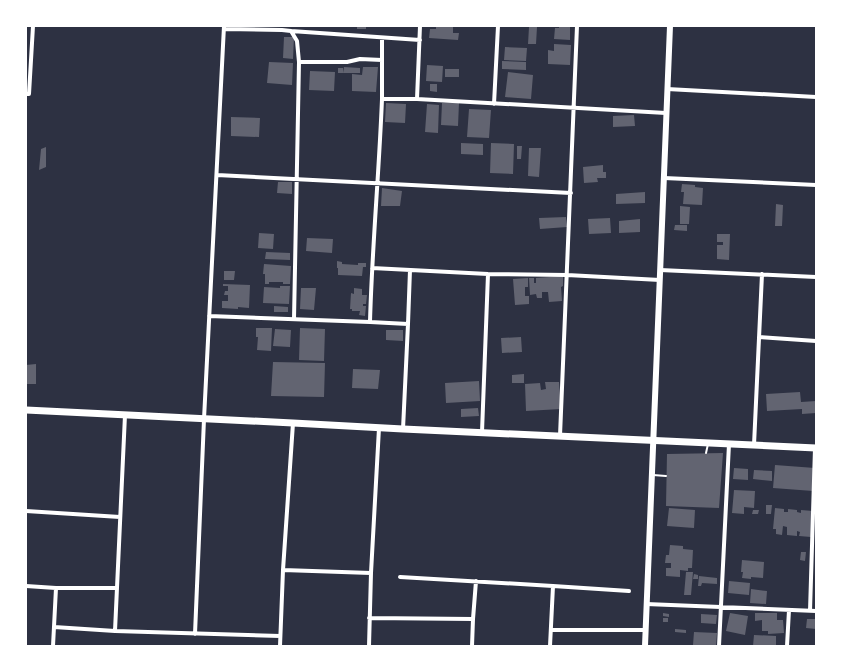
<svg xmlns="http://www.w3.org/2000/svg" width="842" height="672" font-family="'DejaVu Sans',sans-serif">
<rect width="100%" height="100%" fill="#2d3142"/>
<!-- building -->
<path fill="#626471" d="M357,26H366V29H357Z
M436,26L453,27V33H459L458,40L429,38L430,29H436Z
M559,26H570V40L554,39L555,28H559Z
M529,27H537L536,44H528Z
M284,37H294L293,59L283,58Z
M554,44L571,45L570,65L548,64V50L554,51Z
M505,47L527,48L526,61L504,60Z
M502,61L526,62V70L502,69Z
M269,62L293,63L292,85L267,83Z
M427,65L443,66L442,82L426,81Z
M344,67L360,68V73H343Z
M363,67H378L376,92L352,91V74L362,75Z
M338,68H343V73H338Z
M445,69H459V77H445Z
M310,71L335,72L334,91L309,90Z
M508,72L533,75L531,99L505,97Z
M430,84H437V92L430,91Z
M386,103L406,104L405,123L385,122Z
M442,103H459L458,126L441,125Z
M427,104L439,105L438,133L425,132Z
M469,109L491,110L489,138L467,137Z
M634,115L635,126L613,127V116Z
M231,117L260,118L259,137L231,136Z
M461,143L483,144V155L461,154Z
M491,143L514,144L513,174L490,173Z
M517,146H522L521,159H517Z
M46,147V167L39,170L41,149Z
M529,148H541L539,177L528,176Z
M603,165V172H606V178H597L598,182L584,183L583,167Z
M278,182H292V194L277,193Z
M682,184L695,185V187L703,188L702,205L683,204L684,192H681Z
M382,188L402,191L400,206H381Z
M645,192V203L616,204V194Z
M776,204L783,205L782,226H775Z
M680,206L690,207L689,224H680Z
M566,217L567,227L540,229L539,218Z
M610,218L611,233L589,234L588,219Z
M640,219V232L619,233V221Z
M675,225H687V231L674,230Z
M259,233L274,234L273,249L258,248Z
M717,234H730L729,260L717,259V245H723V242H717Z
M307,238L333,239L332,253L306,251Z
M266,252L290,253V260L265,259Z
M337,261L342,262V264L358,265V263H366V267H363L362,276L338,275V268H337Z
M264,264L291,266L290,284H283V282H269V284H265V274H263Z
M224,271H235L234,280H224Z
M563,276V286L561,287L562,301L549,302L548,292H542V298H537L536,294L530,295L529,278H534V283H536V278Z
M528,278V287H525V296H529V304L515,305L513,279Z
M223,284L250,285L249,308L238,307V309L222,308V301H228V295H224L225,291H228V286H223Z
M280,286H290L289,304L263,303L264,287L280,288Z
M301,288H316L314,310L300,309Z
M354,288L362,289V295H367L366,304H363V306H366L365,316L359,315L360,311H352V309H350L351,293L354,294Z
M274,306L288,307V312H274Z
M256,328H272L271,351L257,350L258,337H256Z
M300,328L325,329L324,361L299,360Z
M275,329L291,330L290,347L273,346Z
M386,330H403V341L386,340Z
M521,337L522,352L502,353L501,338Z
M273,362L325,363L324,397L271,396Z
M36,364V384H26V365Z
M353,369L380,370L378,389L352,388Z
M524,374V383H512V375Z
M479,381L480,401L446,403L445,383Z
M545,382H559L561,409L526,411L525,384L540,383L541,390L546,389Z
M800,392L801,402L816,401V413L802,414V409L767,411L766,394Z
M478,408L479,416L461,417V409Z
M723,453L719,508L666,506L667,454Z
M775,465L815,468L813,491L773,488Z
M734,468L748,469V480L733,479Z
M754,470L772,471V481L753,479Z
M734,490L755,491L754,508L744,507V514L732,513Z
M766,505H772L771,514H766Z
M669,508L695,510L694,528L667,526Z
M775,508L784,509V512H788V509L797,510V512L801,513V510L813,511L811,537L799,536L800,532L797,531V536L787,535V527L783,526L782,535L776,534V529H773Z
M753,510H759L758,514H752Z
M670,545L683,546V549L693,550L692,568H688V571L680,570V577L666,576V568H671V563H665L666,555H669Z
M801,552H806L805,561L800,560Z
M742,560L764,562L763,578L751,577V579L742,578L743,572H741Z
M686,572H693L691,595H684Z
M694,574L698,575V579H693Z
M699,576L717,578V584L702,583L701,586H698Z
M729,581L750,583L749,595L728,593Z
M751,589L767,591L766,604L750,603Z
M663,613L669,614V617L663,616Z
M730,613L748,616L745,635L726,631Z
M755,613H777V620H783L784,633L768,634V631H762V620L755,621Z
M701,614L717,615L716,624L701,623Z
M663,618H668V622H663Z
M807,619H816V629L806,628Z
M675,629L686,630V633L675,632Z
M694,632L717,633L716,646L693,645Z
M754,635L776,636V646H753Z"/>
<g fill="none" stroke-linecap="round" stroke-linejoin="round">
<!-- service -->
<path stroke="#fff" stroke-width="2" d="M706,453L708,444
M653,475L666,476"/>
<!-- minor -->
<path stroke="#fff" stroke-width="4" d="M225,29L282,30L291,31L297,41L299,62L294,319
M291,31L420,40
M299,62H347L360,59L382,60
M667,89L816,97
M26,94H29L33,26
M382,99H417L666,113
M417,99L420,26
M494,104L498,26
M217,175L571,193
M664,178L816,185
M372,268L488,274L567,275L660,280
M660,270L816,277
M209,316L370,322L408,324
M370,322C372,248 379,174 382,99C382,79 382,59 382,38
M759,337L816,341
M403,429L408,324L410,270
M482,432L488,274
M560,436L577,26
M754,445L762,274
M26,511L120,517
M283,570L371,573
M400,577L553,586L629,591
M26,586L56,588H117
M646,604L816,611
M810,611L815,448
M369,618L473,619
M54,627L115,631L280,636
M551,630H645
M115,631L125,415
M195,634L204,419L224,26
M53,646L56,588
M280,646L283,570L293,423
M369,646L371,573L379,428
M472,646L473,619L476,581
M550,646L553,586
M719,646L729,444
M787,646L789,610"/>
<!-- secondary -->
<path stroke="#fff" stroke-width="6" d="M645,646L670,26"/>
<!-- trunk -->
<path stroke="#fff" stroke-width="7" d="M26,410L293,423L403,429L816,448"/>
</g>
<!-- border -->
<rect width="842" height="672" fill="none" stroke="#ffffff" stroke-width="54"/>
</svg>
